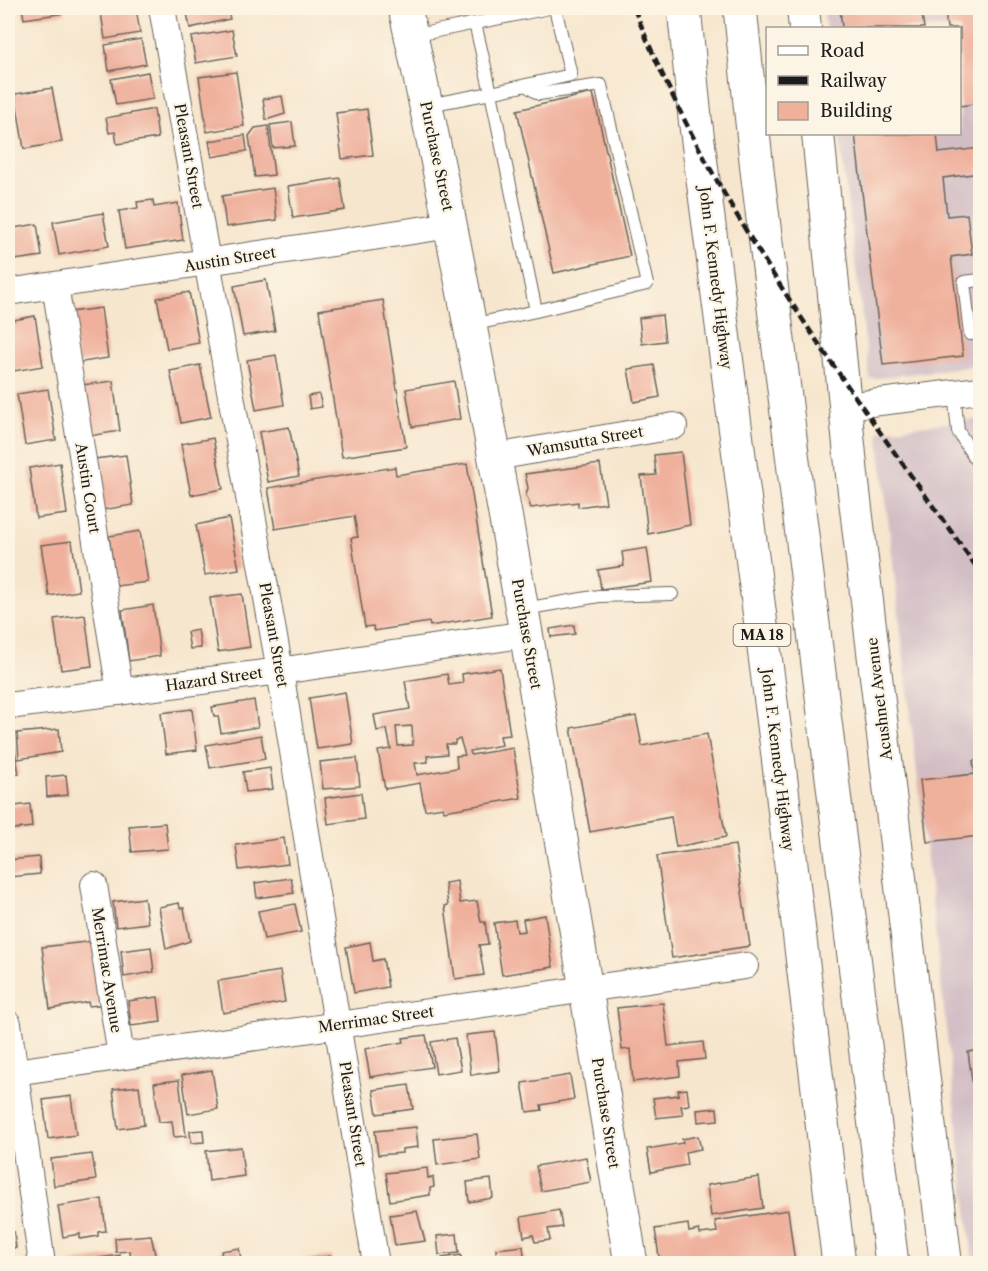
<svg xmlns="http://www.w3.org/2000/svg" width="988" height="1271" font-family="'Libre Caslon Text',serif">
<rect width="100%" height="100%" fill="#fcf5e5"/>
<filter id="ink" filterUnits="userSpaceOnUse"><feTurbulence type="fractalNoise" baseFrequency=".0167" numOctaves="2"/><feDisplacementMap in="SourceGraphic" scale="12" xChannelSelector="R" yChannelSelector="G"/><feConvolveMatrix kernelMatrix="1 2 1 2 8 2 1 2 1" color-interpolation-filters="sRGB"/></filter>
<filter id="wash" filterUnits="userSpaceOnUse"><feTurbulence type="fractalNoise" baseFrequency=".008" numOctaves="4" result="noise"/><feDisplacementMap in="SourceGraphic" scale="24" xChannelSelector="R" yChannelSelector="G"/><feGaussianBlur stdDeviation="1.35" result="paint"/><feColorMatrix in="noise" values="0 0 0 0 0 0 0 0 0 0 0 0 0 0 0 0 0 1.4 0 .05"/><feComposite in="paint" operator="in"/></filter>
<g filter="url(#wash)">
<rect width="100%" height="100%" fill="#f7e6ce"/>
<!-- industrial -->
<path fill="#d2bdc5" d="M823,8H980V365L870,379L839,134H960V28H826Z
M980,419V1263H973L878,431Z"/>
<g id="blocks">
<!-- building -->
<path fill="#efb09c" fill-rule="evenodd" d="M22,8H64L65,13L24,19Z
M136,8L140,33L105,39L101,13Z
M186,8H227L230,19L190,28Z
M840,8H921L924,28H842Z
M980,8V103L960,106V28H947L945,12Z
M232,30L237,56L196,63L191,37Z
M141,39L146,64L109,71L105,45Z
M148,72L153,99L116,105L111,79Z
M236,72L244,126L207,132L199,77Z
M52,88L62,142L24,149L15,94Z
M593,93L630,256L554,273L517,110Z
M282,96L285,114L266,120L263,99Z
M154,109L158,138L117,144L115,132L109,133L106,118Z
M367,109L373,155L342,159L336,113Z
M292,122L295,146L273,148L270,125Z
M268,126L274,175L255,177L249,136L255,128Z
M855,134H937L939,153L980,148V173L943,178L947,216L967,214L972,254L951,257L963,356L883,365Z
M245,135L247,151L212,157L209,141Z
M340,178L345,210L293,218L288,186Z
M273,188L277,220L226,227L222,196Z
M153,200L154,207L178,203L183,240L125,249L119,211L138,208L137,202Z
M103,213L109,246L59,255L53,222Z
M37,224L42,256L8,261V229Z
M266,280L275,331L243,336L234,286Z
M189,292L199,343L167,349L157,298Z
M383,300L406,447L342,457L319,310Z
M101,308L108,358L77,363L70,312Z
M662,315L665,341L642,344L639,318Z
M35,316L43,366L14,371L8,321Z
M276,355L284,405L256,410L247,360Z
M200,365L211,417L181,423L170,371Z
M654,365L660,397L634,402L628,369Z
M113,381L120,431L89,436L82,385Z
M454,381L460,419L412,427L406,389Z
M48,389L56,440L25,445L17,394Z
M319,394L322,407L310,409L308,396Z
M289,427L299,476L268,482L259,432Z
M213,438L223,489L191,495L181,444Z
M681,452L690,525L648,534L641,476L656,475L654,455Z
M126,455L133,505L102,510L95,459Z
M60,463L67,514L36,518L29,468Z
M467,464L492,616L430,626L429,622L374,631L373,626L365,627L351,538L358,537L354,516L275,529L268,488L395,467L396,475Z
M600,464L606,503L578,507V502L531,508L526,495L528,488L525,474Z
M229,518L239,569L205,575L196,525Z
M140,531L148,582L116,586L109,536Z
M72,541L79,591L49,596L41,545Z
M647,548L652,582L601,589L598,570L624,566L622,552Z
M242,594L250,647L218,652L210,598Z
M153,605L160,656L129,661L122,610Z
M85,615L92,666L61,670L54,619Z
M574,625L575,634L551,637L550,629Z
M198,630L201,648L190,649L187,632Z
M500,668L510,735L500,736L502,745L470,751L471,755L513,748L521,798L444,811L443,807L425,810L420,783L385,789L378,751L391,749L387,729L377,731L374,715L410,709L405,681L447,674L449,685L463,683L462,674ZM412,726L413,745L398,746L396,727ZM460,739L465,755L456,756L457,768L417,775L415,763L428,762L427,756L447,754L446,744H455V740Z
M345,692L353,744L317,749L309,698Z
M254,700L258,727L221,733L218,716H214L212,707Z
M192,709L197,750L166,754L161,713Z
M636,716L642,746L707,734L726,837L676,847L671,817L590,832L571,728Z
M59,729L61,752L19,759L17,733Z
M12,733L19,774L8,775V734Z
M261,735L265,759L210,768L206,745Z
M357,758L360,786L323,789L320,762Z
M980,760V836L927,842L920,780L975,774L973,761Z
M270,768L273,789L246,792L243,772Z
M66,775L68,795L47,797L46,777Z
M361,793L364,819L328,824L325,798Z
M30,804L32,827L8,830V807Z
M165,823L168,849L132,852L129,826Z
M284,838L288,864L239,870L236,845Z
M735,845L750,946L672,958L657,856Z
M39,857L40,874L9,877L8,860Z
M291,878L294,893L257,898L255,883Z
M457,881L460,903L477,901L481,922H485L488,944L479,945L484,975L455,979L445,906L448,905L445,883Z
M144,898L148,923L116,927L113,902Z
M179,903L180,908H184L190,941L166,949L159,907Z
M295,904L301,932L264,939L258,911Z
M545,915L553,967L502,975L494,923L515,920L517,932L525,931L523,919Z
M95,941L107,1004L89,1006L88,1002L50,1009L42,947Z
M370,942L373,961L383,959L388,987L354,993L346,947Z
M151,947L154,972L124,977L121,951Z
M280,971L285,1002L223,1013L218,981Z
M158,997L161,1022L131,1026L128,1001Z
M663,1003L668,1046L703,1042L705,1059L679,1062L680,1076L633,1082L630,1049L622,1050L617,1008Z
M495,1032L500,1071L471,1075L466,1035Z
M426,1035L432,1067L370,1077L365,1049L404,1042L403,1038Z
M455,1038L461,1070L436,1074L431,1042Z
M980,1050V1122H978L968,1052Z
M212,1070L218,1109L188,1114L182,1075Z
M570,1075L574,1099L541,1105L542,1110L527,1112L522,1083Z
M179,1080L186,1136L174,1137L172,1121L159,1122L154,1083Z
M409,1085L413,1109L377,1114L373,1090Z
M139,1086L144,1125L118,1129L113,1089Z
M687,1089L689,1105L681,1106L683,1115L656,1118L653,1098L679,1095L678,1090Z
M71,1096L76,1135L48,1139L43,1100Z
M717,1108L718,1120L698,1122L697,1110Z
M416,1127L418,1147L402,1149V1153L378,1155L375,1131Z
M203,1130L204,1142L191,1143L190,1131Z
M477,1134L480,1159L437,1165L434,1139Z
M698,1136L701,1149L685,1152L687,1165L651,1172L647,1149L683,1143L682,1139Z
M241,1147L244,1176L209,1181L206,1151Z
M92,1154L96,1180L54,1186L51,1159Z
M586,1157L591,1182L541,1191L536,1166Z
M427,1168L428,1178L433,1177L434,1187L430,1188V1195L390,1201L386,1173Z
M759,1177L763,1208L711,1216L707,1185Z
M491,1179L493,1198L469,1202L467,1182Z
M102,1199L106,1231L98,1232V1236L80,1239V1234L63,1237L58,1206Z
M559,1210L562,1227L548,1229L550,1240L535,1242L533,1235L524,1237L521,1217Z
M788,1210L795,1264H660L655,1229L688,1224L689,1232L699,1230L700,1234L717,1232L715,1221Z
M417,1211L425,1241L395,1245L390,1215Z
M8,1230H10V1233L14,1232L16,1248H12L13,1262L8,1263Z
M457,1234L459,1253L439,1255L437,1236Z
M151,1235L157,1264H131L130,1251L116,1252L115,1238Z
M523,1246L525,1264H497L496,1249Z
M239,1248L242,1264H223L221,1251Z
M120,1255L121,1264H71V1262Z
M461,1255L462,1264H442V1258Z
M331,1256L332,1264H287V1262Z"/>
</g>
</g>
<g filter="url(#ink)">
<use href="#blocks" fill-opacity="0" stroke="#69635a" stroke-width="1.5"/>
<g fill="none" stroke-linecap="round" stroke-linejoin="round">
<defs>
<path id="service" d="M475,23L491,93L571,75L555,8
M412,36L549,8
M526,85L539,94L601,85L647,284L536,311
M428,105L491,93L536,311L471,325
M980,280L964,282L970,334L980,333
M954,393L958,431L980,467
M524,609L599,596L672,594"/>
<path id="minor" d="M162,8L280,671L376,1264
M55,285L120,692
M8,292L452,225
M846,406L980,390
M495,457L674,426
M8,706L280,671L527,634
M94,885L121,1056
M8,1024L42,1264
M8,1073L745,966"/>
<path id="tertiary" d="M803,8L805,28
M818,134L852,475L946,1264"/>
<path id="secondary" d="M405,8C496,423 562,844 631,1264"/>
<path id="motorway" d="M684,8L695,118L777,748L839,1264
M740,8L757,170L892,1264"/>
</defs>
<!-- service casing -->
<use href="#service" stroke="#69635a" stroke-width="14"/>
<!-- minor casing -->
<use href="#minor" stroke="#69635a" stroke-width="28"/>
<!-- tertiary casing -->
<use href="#tertiary" stroke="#69635a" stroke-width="34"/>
<!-- secondary casing -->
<use href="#secondary" stroke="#69635a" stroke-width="35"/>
<!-- motorway casing -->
<use href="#motorway" stroke="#69635a" stroke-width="35"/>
<!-- service -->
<use href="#service" stroke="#fff" stroke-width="12"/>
<!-- minor -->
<use href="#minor" stroke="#fff" stroke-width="26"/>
<!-- tertiary -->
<use href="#tertiary" stroke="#fff" stroke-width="32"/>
<!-- secondary -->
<use href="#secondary" stroke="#fff" stroke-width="33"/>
<!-- motorway -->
<use href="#motorway" stroke="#fff" stroke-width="33"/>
<!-- rail -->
<path stroke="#1c1c1c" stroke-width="4.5" stroke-dasharray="9 4.5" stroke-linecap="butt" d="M634,8C715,214 853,393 980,572"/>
</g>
</g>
<g text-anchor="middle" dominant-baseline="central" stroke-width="4.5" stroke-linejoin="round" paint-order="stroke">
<!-- shield labels -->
<rect fill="#fcf5e5" stroke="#5f5d58" stroke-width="1.5" x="733.5" y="624" width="57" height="22" rx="4.5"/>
<g font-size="14" font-weight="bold" fill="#1c1c1c">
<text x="762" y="635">MA 18</text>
</g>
<!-- street labels -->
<g font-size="15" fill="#1c1c1c" stroke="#fcf5e5">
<text transform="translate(189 156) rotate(80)">Pleasant Street</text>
<text transform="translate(437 156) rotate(78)">Purchase Street</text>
<text transform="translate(230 259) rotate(-9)">Austin Street</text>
<text transform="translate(716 278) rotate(83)">John F. Kennedy Highway</text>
<text transform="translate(585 441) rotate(-10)">Wamsutta Street</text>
<text transform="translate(88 488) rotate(81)">Austin Court</text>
<text transform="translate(527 634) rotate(80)">Purchase Street</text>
<text transform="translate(274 635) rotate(80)">Pleasant Street</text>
<text transform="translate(214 679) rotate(-8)">Hazard Street</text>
<text transform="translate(879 699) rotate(-97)">Acushnet Avenue</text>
<text transform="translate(778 760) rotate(83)">John F. Kennedy Highway</text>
<text transform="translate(107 970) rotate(81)">Merrimac Avenue</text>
<text transform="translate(376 1019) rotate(-8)">Merrimac Street</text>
<text transform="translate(606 1113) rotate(81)">Purchase Street</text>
<text transform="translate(353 1114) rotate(81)">Pleasant Street</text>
</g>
</g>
<!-- margin -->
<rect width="988" height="1271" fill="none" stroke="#fcf5e5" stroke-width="30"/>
<!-- legend -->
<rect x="766" y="27" width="195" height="108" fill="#fcf5e5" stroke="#a29e95" stroke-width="1.5"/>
<rect x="778" y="46" width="30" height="9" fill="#ffffff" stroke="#a29e95" stroke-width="1.5"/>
<text x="820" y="57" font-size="18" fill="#1c1c1c">Road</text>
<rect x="778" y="76" width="30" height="9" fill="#1c1c1c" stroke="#a29e95" stroke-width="1.5"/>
<text x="820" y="87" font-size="18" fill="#1c1c1c">Railway</text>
<rect x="778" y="102" width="30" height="18" fill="#efb09c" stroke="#a29e95" stroke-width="1.5"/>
<text x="820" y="117" font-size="18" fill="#1c1c1c">Building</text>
</svg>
